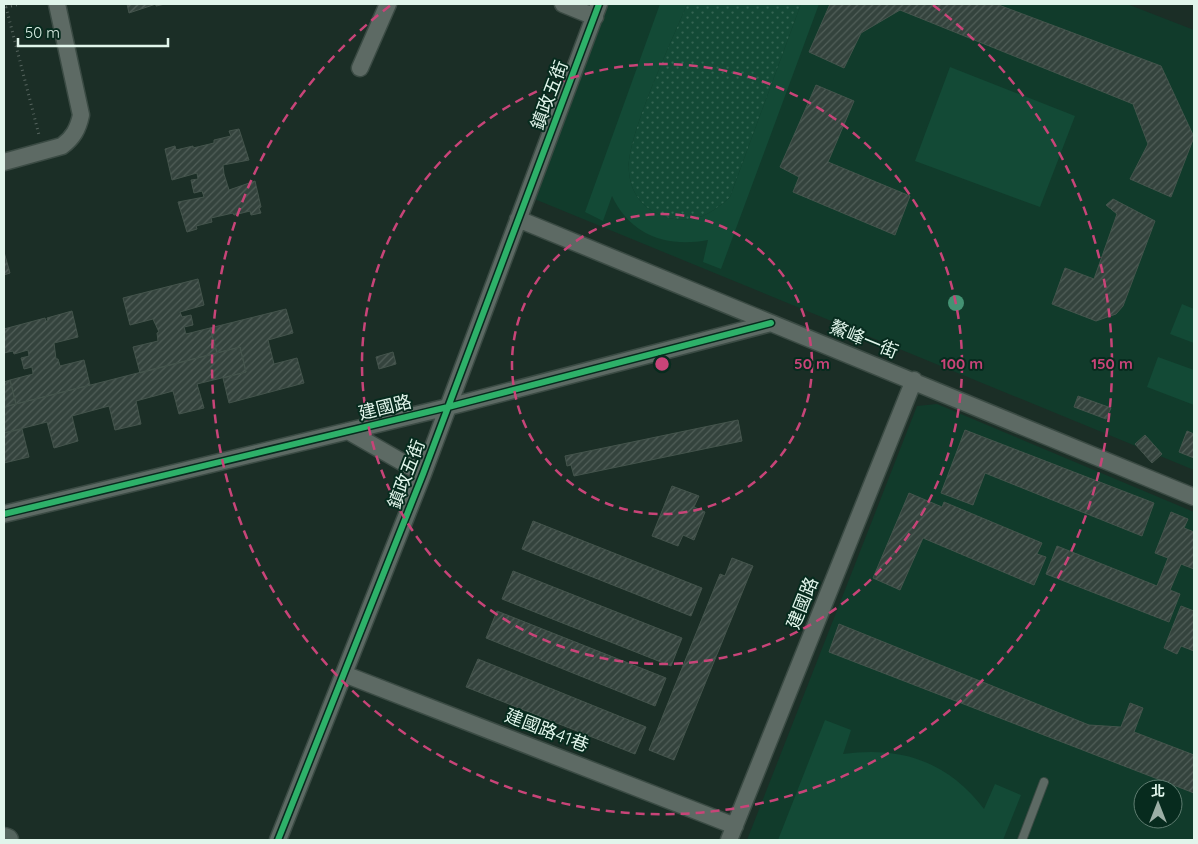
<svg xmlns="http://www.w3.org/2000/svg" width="1198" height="844" font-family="Quicksand,'Noto Sans TC',sans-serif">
<defs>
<pattern id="grass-dots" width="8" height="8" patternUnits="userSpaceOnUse" patternTransform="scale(1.25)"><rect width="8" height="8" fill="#134a36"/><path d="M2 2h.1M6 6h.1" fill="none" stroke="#356553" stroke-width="1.8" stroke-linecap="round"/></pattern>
<pattern id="building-hatch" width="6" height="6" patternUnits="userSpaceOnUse" patternTransform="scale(1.25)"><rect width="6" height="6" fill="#34433d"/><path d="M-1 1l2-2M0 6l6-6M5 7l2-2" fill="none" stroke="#515f59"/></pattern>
</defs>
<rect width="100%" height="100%" fill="#1b2e26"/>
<!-- built -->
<path fill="#113b2b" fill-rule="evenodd" d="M608,4H1127L1194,30V470L532,198Z
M937,404L1194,512V840H747L917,406ZM1143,789H1173V819H1143Z"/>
<!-- grass -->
<path fill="url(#grass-dots)" d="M687,4H801L730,197C712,214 694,224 669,218C646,212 631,196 629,172C625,139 673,39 687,4Z"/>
<!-- pitch -->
<path fill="#134a36" d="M660,4H687C673,39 625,139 629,172C631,196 646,212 669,218C694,224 712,214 730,197L801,4H819L721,269L703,262L708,240C667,248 630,235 612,196L603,221L585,212Z
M950,67L1075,116L1040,207L915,161Z
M1182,304L1194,309V343L1170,334Z
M1158,357L1194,370V405L1147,387Z
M825,720L851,730L843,754C901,746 947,761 984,809L995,784L1021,795L1003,840H778Z"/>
<!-- building -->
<path fill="url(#building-hatch)" stroke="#44544c" d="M127,4H165L156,6V4L129,13Z
M830,4H996L1161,66L1194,137L1171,197L1130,179L1148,144L1133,104L900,10L861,33L844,68L809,52Z
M816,85L854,101L828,162L910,196L895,235L793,192L799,177L780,167Z
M239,129L249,160L223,165L224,174L229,190L255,181L261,207L259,208L261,213L251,215L250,211L234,215L233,213L211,218L212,222L196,226L197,229L187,232L178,202L204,197L202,191L194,193L191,180L198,179L197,173L172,180L165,149L175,146L176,150L193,146V148L214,143V140L231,136L229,131Z
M1113,199L1155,221L1123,306L1116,314L1096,321L1052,304L1065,268L1094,279L1117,214L1106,205Z
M4,252L10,273L4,275Z
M198,279L204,305L180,312L182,317L191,315L193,325L184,327L186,334L210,328L217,353L140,373L133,347L158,341L157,333L159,332L153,319L130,325L123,298Z
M286,309L293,333L268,340L274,364L297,358L304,383L229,403L223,378L246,372L240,347L217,353L210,328Z
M72,311L78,337L54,343L56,359H58L60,366L84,360L90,385L16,404L10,380L33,374L32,367L24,369L22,361L21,358L29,356L28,350L14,354L13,351L4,353V329L45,318L46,321H48L47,318Z
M240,347L246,372L197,384L204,408L179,414L173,391L136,401L141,424L115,430L109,406L72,416L78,441L54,448L47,422L4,433V407Z
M393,352L396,364L379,369L376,357Z
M10,380L16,404L4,407V382Z
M1078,396L1111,408L1106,419L1074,407Z
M738,420L742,441L574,476L571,465L567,466L565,456Z
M22,429L29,457L4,463V433Z
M965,430L1154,503L1142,536L985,473L973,505L941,493Z
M1187,431L1194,434V458L1179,452Z
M1145,435L1162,454L1152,463L1135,444Z
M672,486L699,496L694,507L705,512L694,540L683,535L678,546L652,536Z
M909,493L942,507L944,502L1042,543L1037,554L1046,557L1034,585L923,538L900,590L873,578Z
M1171,512L1188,519L1184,528L1194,532V569L1181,564L1170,590L1180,594L1169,622L1046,574L1057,546L1157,586L1168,558L1155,553Z
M533,521L702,588L691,616L522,549Z
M732,558L753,566L674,760L649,750L720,574L725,576Z
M513,571L682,638L671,666L502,599Z
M1181,606L1194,611V651L1181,646L1177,654L1164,648Z
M497,611L666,678L655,706L486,638Z
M839,624L1089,725L1121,727L1130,703L1143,708L1134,732L1194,755V793L829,652Z
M478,659L646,727L635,754L466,687Z"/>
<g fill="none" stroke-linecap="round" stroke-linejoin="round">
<defs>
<path id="lane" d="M1022,840L1044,782"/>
<path id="street" d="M563,4L595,17
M360,68L388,4
M4,162L62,146C73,138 78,129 81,115L57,4
M518,219L1194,497
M348,431L423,474
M4,514L448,407L771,323
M344,674L735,826
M278,840L423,474L599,4
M729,840L914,380"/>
<path id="secondary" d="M4,839L7,840"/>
</defs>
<!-- lane casing -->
<use href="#lane" stroke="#3b4b44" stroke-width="10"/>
<!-- street casing -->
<use href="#street" stroke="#3b4b44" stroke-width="19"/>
<!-- secondary casing -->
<use href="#secondary" stroke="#3b4b44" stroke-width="25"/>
<!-- path -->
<path stroke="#57655f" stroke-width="3" stroke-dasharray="1 4" stroke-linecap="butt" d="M6,7L39,135
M6,7L20,4"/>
<!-- lane -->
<use href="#lane" stroke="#5d6a64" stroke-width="8"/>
<!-- street -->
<use href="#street" stroke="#5d6a64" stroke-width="16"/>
<!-- secondary -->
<use href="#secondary" stroke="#55655e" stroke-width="22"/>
<defs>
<path id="cycleway" d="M4,514L448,407L771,323
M278,840L423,474L599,4"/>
</defs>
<!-- cycleway casing -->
<use href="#cycleway" stroke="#072b1e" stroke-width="9"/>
<!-- cycleway -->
<use href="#cycleway" stroke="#2db169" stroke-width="6"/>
</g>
<!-- trees -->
<circle fill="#449273" cx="956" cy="303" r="8"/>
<!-- distance rings -->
<g fill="none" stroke="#c84478" stroke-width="2.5" stroke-dasharray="9 6">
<circle cx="662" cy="364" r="150"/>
<circle cx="662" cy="364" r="300"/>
<path d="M933 5A450 450 0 1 1 391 5"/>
</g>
<g text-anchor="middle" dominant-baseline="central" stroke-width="4" stroke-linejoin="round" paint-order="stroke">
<!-- street labels -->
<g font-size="18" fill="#e1f5eb" stroke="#072b1e">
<text transform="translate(549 95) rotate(-69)">鎮政五街</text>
<text transform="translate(864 339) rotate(22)">鰲峰一街</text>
<text transform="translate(385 407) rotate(-14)">建國路</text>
<text transform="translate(406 474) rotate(-69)">鎮政五街</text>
<text transform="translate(802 603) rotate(-68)">建國路</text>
<text transform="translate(547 730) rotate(21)">建國路41巷</text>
</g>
</g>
<circle cx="662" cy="364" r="8" fill="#c84478" stroke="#072b1e" stroke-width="2.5"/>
<g font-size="15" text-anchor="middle" font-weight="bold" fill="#c84478" stroke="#072b1e" stroke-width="4" stroke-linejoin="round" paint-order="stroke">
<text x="812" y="369">50 m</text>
<text x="962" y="369">100 m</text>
<text x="1112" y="369">150 m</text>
</g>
<!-- border -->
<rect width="1198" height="844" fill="none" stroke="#e1f5eb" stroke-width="10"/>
<!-- north arrow -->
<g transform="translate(1158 804)"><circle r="24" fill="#072b1e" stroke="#5e7c70"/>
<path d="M0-4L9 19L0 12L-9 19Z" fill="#9cafa6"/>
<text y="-8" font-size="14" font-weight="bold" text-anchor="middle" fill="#e1f5eb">北</text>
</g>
<!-- scale -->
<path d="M18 38v8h150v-8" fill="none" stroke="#e1f5eb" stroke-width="2.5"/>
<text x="25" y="38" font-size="15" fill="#e1f5eb" stroke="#072b1e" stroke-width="4" paint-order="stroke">50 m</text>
</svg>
